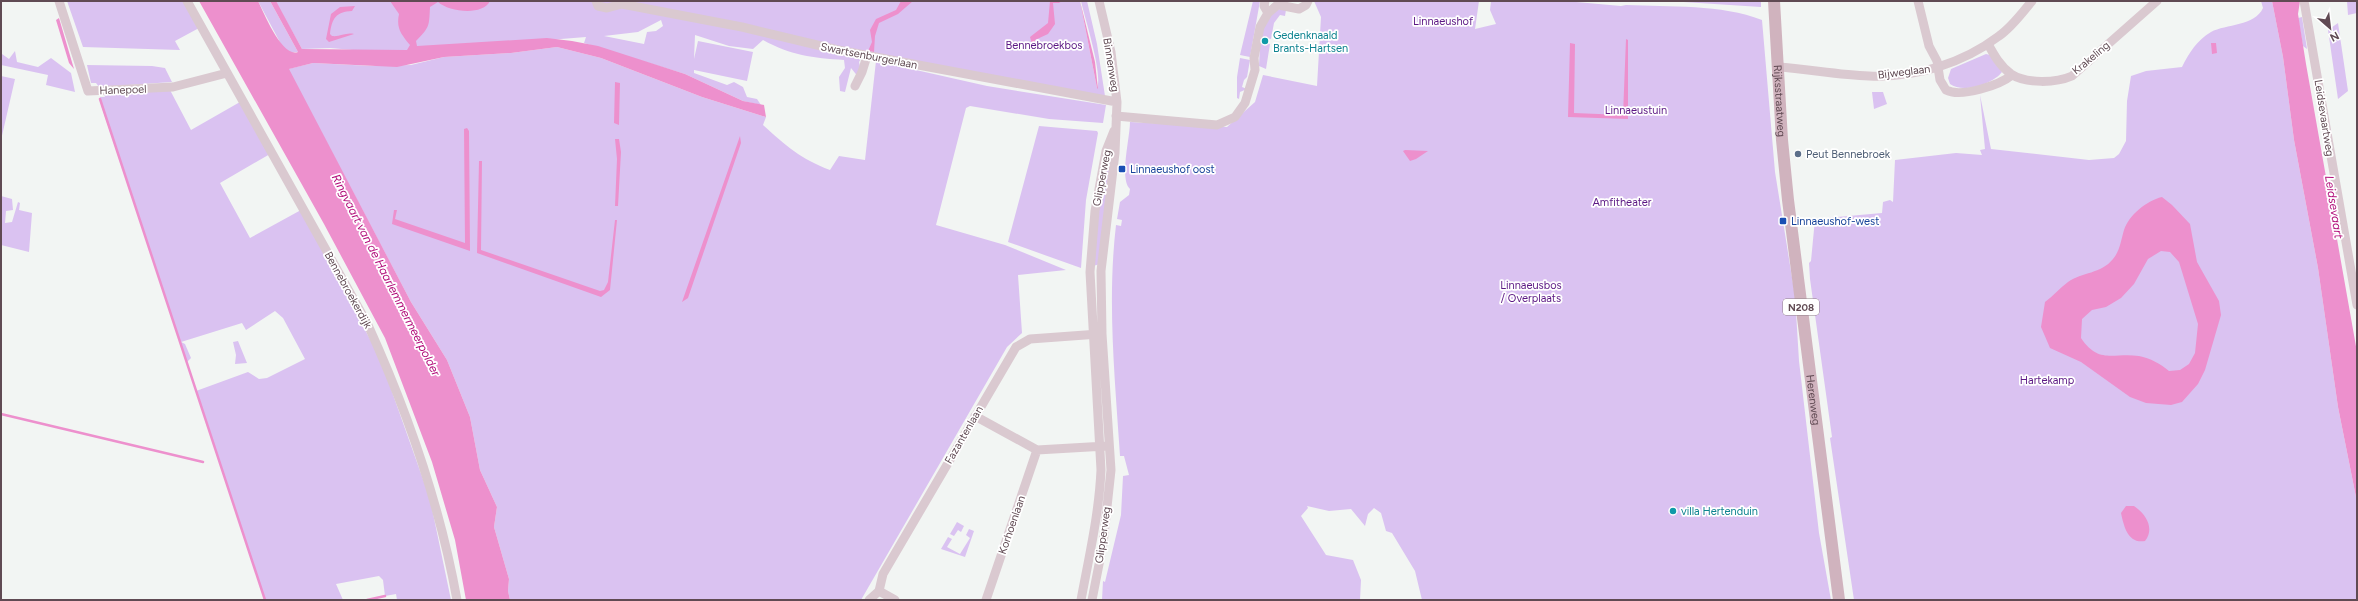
<svg xmlns="http://www.w3.org/2000/svg" width="2358" height="601" font-family="Figtree,sans-serif">
<rect width="100%" height="100%" fill="#f2f5f3"/>
<!-- green -->
<path fill="#dac2f1" fill-rule="evenodd" d="M67,1H184L199,28L175,41L180,50L83,47Z
M258,1H270L298,52H289L282,46Z
M275,1H1080L1097,88C1103,74 1085,19 1081,1H1087L1097,44L1105,96L862,57L859,62L861,71L859,78L851,68L845,92L840,91L839,77L845,68L844,60C813,58 790,55 763,40L753,49L729,46L695,35L694,59L698,41L753,52L747,81L694,70V73L727,85L734,82L743,87L747,97L757,99L761,105L743,101L685,74L584,43L586,37L389,53L330,48L302,49ZM661,20L663,26L656,31L647,32L644,44L604,36L638,32Z
M1253,1H1260L1250,57L1240,55Z
M1314,1H1479L1475,29L1496,24L1490,10L1491,1H1565L1621,6L1626,5C1670,7 1721,4 1762,20L1775,172L1795,296L1799,361L1819,533L1831,600H1422L1415,571L1392,533L1386,531L1381,513L1374,508L1368,514L1365,526L1351,509L1329,511L1307,506L1308,508L1301,516L1326,555L1353,560L1361,580L1360,600H1102L1103,581L1105,582L1121,515L1123,476L1129,475L1124,456H1120C1115,379 1107,302 1116,225L1121,226L1122,220L1117,219L1120,202L1129,195L1130,189C1119,179 1130,138 1130,122L1227,127L1255,102L1263,75L1317,86L1321,17Z
M1668,1H1761V7Z
M2261,1H2272L2283,57L2294,140L2318,268L2338,407L2357,502V600H1854L1830,438L1832,437L1810,279L1809,263L1811,261L1815,219L1882,213L1883,202L1890,200L1893,202L1895,160L1956,153L1982,155L1980,150L1985,149L1980,95L1991,149L2089,160L2114,158L2119,154L2126,141L2127,101L2131,76L2146,71L2182,67C2189,53 2197,40 2211,32C2226,24 2255,26 2263,8Z
M2347,1H2357V13L2348,15Z
M1276,9L1286,10L1285,16L1280,15L1274,23L1271,39L1261,37L1263,24Z
M2302,17L2307,49L2303,46L2298,18Z
M2338,23L2348,91L2338,99L2328,30Z
M1260,44H1270L1266,69L1259,66Z
M1,45L2,54L9,59L15,51L17,62L38,67L51,58L71,73L75,92L46,85L48,75L1,65Z
M557,47L601,58L702,97L766,117L763,125C786,146 801,159 830,170L839,156L865,160L876,61L987,86L1106,105L1103,123L1049,119L970,106L966,108L936,225L1005,245L1066,270L1018,275L1022,333L1007,347L861,600H510L508,591L509,579L494,527L497,507L480,470L470,417L447,360L411,302L288,69L313,63L372,66L411,65L444,57L511,53Z
M1986,54L1990,55L2002,72C1993,84 1963,94 1950,84L1948,78L1951,69Z
M1240,58L1250,60L1247,77L1244,80L1242,87L1247,89L1240,92L1239,99L1237,98V77Z
M87,65L152,66L165,68L172,82L99,87L96,83H91Z
M1,76L15,79L1,140Z
M170,90L191,130L240,102L270,154L220,183L250,238L301,210L380,358L430,499L451,600H397L396,594L385,596L383,580L379,576L336,584L343,600H265L196,391L248,372L259,379L267,378L305,359L283,318L275,311L246,330L242,323L181,342L185,344L191,358L187,362L101,105L100,97H105L104,94Z
M1872,92H1883L1887,104L1874,109Z
M1039,126L1097,131L1098,133L1086,200L1081,268L1008,242Z
M1109,149H1113L1100,264L1093,266L1094,238Z
M1,196L12,199L13,210L6,211L5,223L12,222L18,202L20,203L19,210L32,213L29,252L1,245Z
M238,341L247,363L235,364L236,355L233,342Z
M957,522L964,526L961,532L958,530L954,536L950,534Z
M969,529L974,531L965,557L941,549L948,537L952,539L947,547L960,554L970,538L966,535Z"/>
<!-- water -->
<path fill="#ed90cd" fill-rule="evenodd" d="M199,1H258C264,13 282,58 298,52L270,1H276L302,49L407,50L410,45C401,34 396,28 399,14L390,1H490C483,16 449,12 438,2L430,7C429,26 430,27 416,41L417,46L547,38L572,41L598,46L685,74L743,101L764,105L766,117L702,97L601,58L557,47L511,53L444,57L397,67L313,63L289,69L411,302L447,360L470,417L480,470L497,507L494,527L509,579L508,591L510,600H466L455,540L432,462L385,338L324,224Z
M901,1H913L898,14L879,23L875,36L874,52L868,51L872,42L870,30L876,19L896,10Z
M1050,1H1062L1059,3H1053L1055,24L1048,34L1035,40L1034,51L1030,37L1048,23Z
M1080,1L1095,62L1098,89L1097,88Z
M2272,1H2300L2298,14L2306,64L2357,352V502L2338,407L2318,268L2294,140L2283,57Z
M355,6L352,11C336,12 332,18 330,34L332,36C340,37 346,32 354,34L329,42L326,39L331,14L340,7Z
M59,18L74,69L69,63L56,20Z
M1626,39L1628,40V119L1568,117L1570,43L1575,44L1574,113L1623,115Z
M2211,43H2216L2217,53L2212,54Z
M615,82L620,83L619,125L614,123Z
M467,128L469,131L470,251L392,224L394,210H397L395,219L465,243L464,129Z
M740,136L741,143L688,298L682,302Z
M615,139H619L621,152L618,206H615L617,159Z
M1403,151L1405,150L1428,151L1416,159L1410,161Z
M479,161H482L481,250L600,291L604,290L608,282L615,220H617L610,290L601,297L477,253Z
M2162,197L2172,205L2190,224L2197,262L2219,301L2221,315L2205,370L2198,384L2182,402L2171,405L2146,403L2130,397L2081,362L2050,348L2041,327L2045,302C2053,296 2060,288 2068,282C2082,272 2101,274 2113,259C2120,251 2121,240 2124,230C2129,215 2146,201 2162,197ZM2161,251L2170,252L2179,262L2198,324L2195,353L2189,364L2180,370L2169,371C2161,364 2150,358 2139,356C2114,352 2099,365 2081,338L2082,319L2092,310L2106,307L2121,298L2134,284L2148,259Z
M2126,506H2134C2146,514 2155,528 2145,541C2128,544 2124,527 2121,513Z"/>
<g fill="none" stroke-linecap="round" stroke-linejoin="round">
<!-- stream -->
<path stroke="#ed90cd" stroke-width="2.5" d="M100,99L265,600
M1,414L203,462
M367,600L385,596"/>
<!-- minor -->
<path stroke="#dac9d0" stroke-width="9" d="M59,1L88,91L173,87L227,73
M187,1L368,325C408,413 440,505 457,600
M596,1L598,6L607,8L622,4
M621,1L622,4L742,27L838,50L1117,102
M1265,1L1264,6L1268,13
M1918,1L1929,46L1937,61L1940,80L1946,90C1961,98 2000,85 2012,75
M2304,1L2357,305
M1279,5L1299,9L1306,5L1308,1
M1988,44C1994,55 2000,66 2011,74C2026,84 2056,83 2072,76L2157,1
M1778,67C1808,69 1839,75 1869,76C1915,78 1962,64 1999,36C2012,27 2022,13 2032,1
M855,86L862,72L867,56
M1116,116L1217,125L1235,117L1245,103L1255,70L1254,58L1260,27L1268,13L1282,1
M975,416L1037,450L1106,446
M879,591L895,600
M869,600L879,591L883,574L1016,347L1030,339L1099,334
M986,600L1037,450
M1081,600C1089,557 1099,514 1101,470L1090,272L1095,211L1106,151L1114,131
M1092,600L1103,544L1111,470L1102,334L1101,271L1115,153L1117,102L1111,52L1099,1"/>
<!-- major -->
<path stroke="#d0b3be" stroke-width="12" id="s1" d="M1774,1L1782,140L1788,200L1839,600"/>
</g>
<!-- markers -->
<g fill="#0f9aa8" stroke="#fff" stroke-width="1.5">
<circle cx="1265" cy="41" r="4"/>
<circle cx="1673" cy="511" r="4"/>
</g>
<circle fill="#5c6f8a" stroke="#fff" stroke-width="1.5" cx="1798" cy="154" r="4"/>
<g fill="#1a4fb4" stroke="#fff" stroke-width="1.5">
<rect x="1118" y="165" width="8" height="8" rx="2"/>
<rect x="1779" y="217" width="8" height="8" rx="2"/>
</g>
<g text-anchor="middle" dominant-baseline="central" stroke-width="3.5" stroke-linejoin="round" paint-order="stroke">
<!-- shield labels -->
<rect fill="#fff" stroke="#908087" stroke-width="1" x="1783" y="299" width="36" height="16" rx="3"/>
<g font-size="10" font-weight="bold" fill="#604a53">
<text x="1801" y="307">N208</text>
</g>
<!-- park labels -->
<g font-size="11" fill="#5c1884" stroke="#fff">
<text x="1443" y="21">Linnaeushof</text>
<text x="1044" y="45">Bennebroekbos</text>
<text x="1636" y="110">Linnaeustuin</text>
<text x="1622" y="202">Amfitheater</text>
<text x="1531" y="285">Linnaeusbos<tspan x="1531" dy="13">/ Overplaats</tspan></text>
<text x="2047" y="380">Hartekamp</text>
</g>
<!-- culture labels -->
<g font-size="11" fill="#0d838f" stroke="#fff" text-anchor="start">
<text x="1273" y="35">Gedenknaald<tspan x="1273" dy="13">Brants-Hartsen</tspan></text>
<text x="1681" y="511">villa Hertenduin</text>
</g>
<!-- street labels -->
<g font-size="11" fill="#604a53" stroke="#fff">
<text transform="translate(869 56) rotate(11)">Swartsenburgerlaan</text>
<text transform="translate(2091 58) rotate(-40)">Krakeling</text>
<text transform="translate(1111 65) rotate(81)">Binnenweg</text>
<text transform="translate(1904 72) rotate(-7)">Bijweglaan</text>
<text transform="translate(123 90) rotate(-2)">Hanepoel</text>
<text stroke="none"><textPath href="#s1" startOffset="100">Rijksstraatweg</textPath></text>
<text transform="translate(2324 118) rotate(81)">Leidsevaartweg</text>
<text transform="translate(1102 178) rotate(-79)">Glipperweg</text>
<text transform="translate(348 290) rotate(61)">Bennebroekerdijk</text>
<text stroke="none"><textPath href="#s1" startOffset="401">Herenweg</textPath></text>
<text transform="translate(964 435) rotate(-60)">Fazantenlaan</text>
<text transform="translate(1012 525) rotate(-71)">Korhoenlaan</text>
<text transform="translate(1103 535) rotate(-82)">Glipperweg</text>
</g>
<!-- service labels -->
<g font-size="11" fill="#4e5e75" stroke="#fff" text-anchor="start">
<text x="1806" y="154">Peut Bennebroek</text>
</g>
<!-- transit labels -->
<g font-size="11" fill="#164399" stroke="#fff" text-anchor="start">
<text x="1130" y="169">Linnaeushof oost</text>
<text x="1791" y="221">Linnaeushof-west</text>
</g>
<!-- water labels -->
<g font-size="12" font-style="italic" fill="#b10c79" stroke="#fff">
<text transform="translate(2334 207) rotate(81)">Leidsevaart</text>
<text transform="translate(386 275) rotate(63)">Ringvaart van de Haarlemmermeerpolder</text>
</g>
</g>
<!-- border -->
<rect width="2358" height="601" fill="none" stroke="#604a53" stroke-width="4"/>
<!-- north arrow -->
<g transform="translate(2330 28) rotate(152)" stroke="#ffffff" stroke-width="3" paint-order="stroke">
<path d="M0-3L7 15L0 10L-7 15Z" fill="#604a53"/>
<text y="-6" font-size="11" font-weight="bold" text-anchor="middle" fill="#604a53">N</text>
</g>
</svg>
